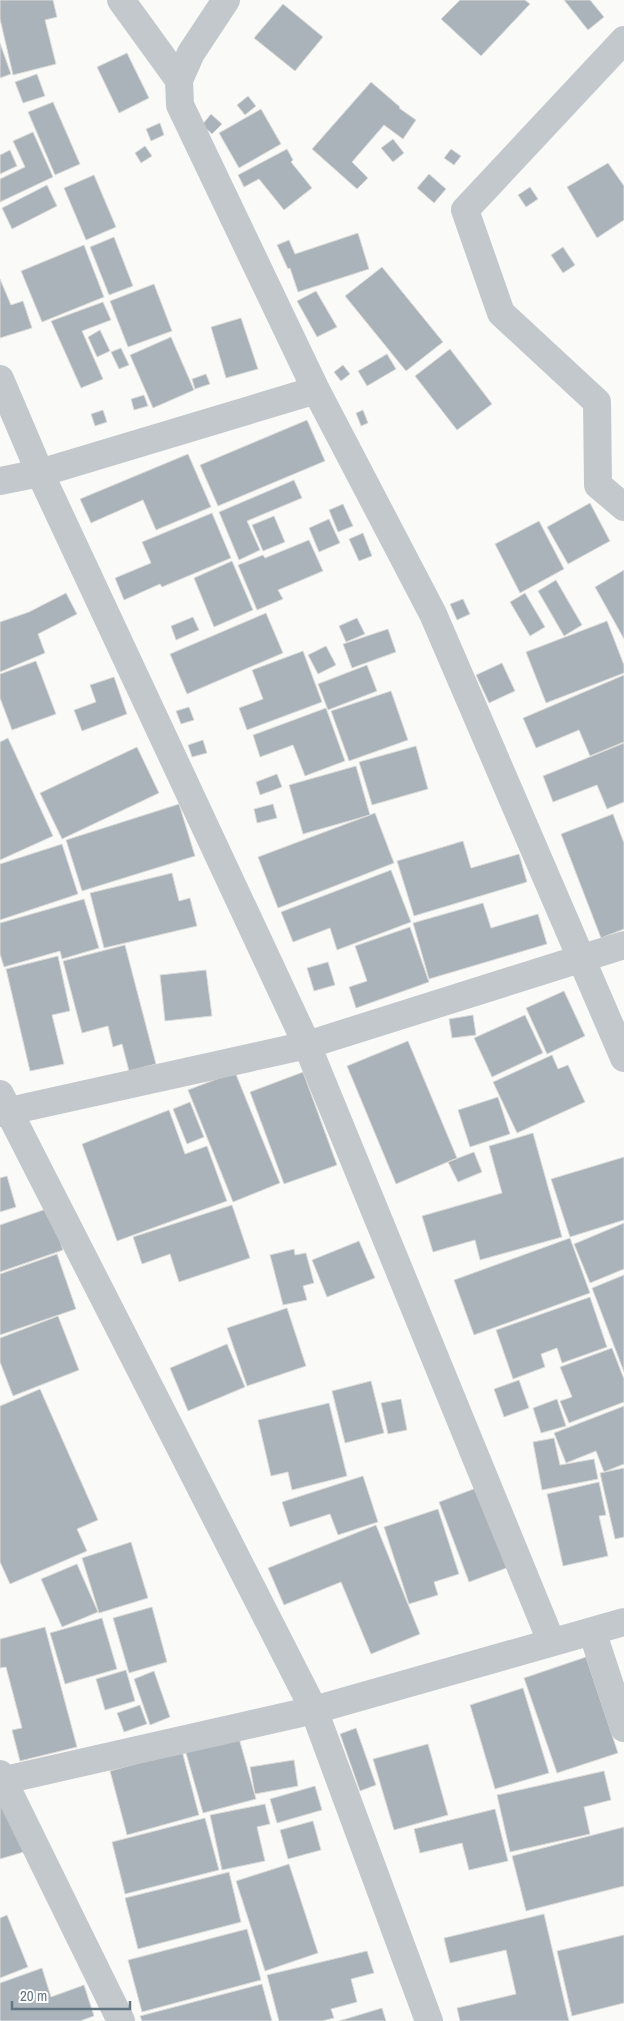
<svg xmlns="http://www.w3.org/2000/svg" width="624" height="2021" font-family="'Archivo Narrow',sans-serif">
<rect width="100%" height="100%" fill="#fafaf8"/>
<!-- building -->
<path fill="#aab3b9" stroke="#dcdcda" d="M0,0H53L57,17L45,20L56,64L13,75L0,19Z
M460,0H525L530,4L481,56L441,19Z
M564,0H590L604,17L588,30Z
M283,4L323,37L295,71L254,38Z
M0,43L11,74L0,78Z
M127,53L149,98L119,113L97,67Z
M37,74L45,96L23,103L15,82Z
M371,82L400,107L399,108L416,120L403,139L384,125L352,162L368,178L357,189L312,149Z
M248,96L256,106L245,115L237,105Z
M53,102L80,164L55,175L28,112Z
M261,109L281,144L239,168L219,133Z
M211,114L222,124L212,134L202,125Z
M160,123L164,135L151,141L146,129Z
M33,132L53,177L0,202V179L25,167L13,141Z
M393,139L404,153L393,162L381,148Z
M145,146L152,156L141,163L135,153Z
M287,149L293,160L291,162L312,188L284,210L259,179L244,187L238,175Z
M451,149L461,156L454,165L444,158Z
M10,150L17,166L0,174V155Z
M608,163L624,186V220L597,238L567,187Z
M429,174L446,189L434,203L417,188Z
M94,175L116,227L86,240L64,188Z
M47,185L57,206L12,229L2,208Z
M530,187L538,199L526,207L518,195Z
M358,233L369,269L298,292L290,268L288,269L277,245L289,240L295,254Z
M114,237L133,286L109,295L90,247Z
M84,245L104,297L42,322L21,271Z
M563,247L575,265L563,273L551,255Z
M382,267L443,342L406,371L345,296Z
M0,279L11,305L23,301L32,328L0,338Z
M154,284L172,331L128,347L110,301Z
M316,291L337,327L317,337L297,301Z
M103,302L111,320L82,331L103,379L81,388L51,321Z
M241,318L258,369L226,378L211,327Z
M100,330L110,351L97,357L88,337Z
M171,337L194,390L153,408L130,355Z
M121,348L129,365L119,369L111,352Z
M450,349L492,404L457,430L415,376Z
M387,354L396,369L367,386L358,371Z
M343,365L350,374L341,381L334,372Z
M206,374L210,384L195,389L192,379Z
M144,395L148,406L134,410L131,399Z
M103,410L107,422L95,426L91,414Z
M363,410L368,423L361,426L356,413Z
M307,420L325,461L218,506L200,465Z
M188,454L211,507L156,530L143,500L91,523L80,499Z
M294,480L302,498L247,521L260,550L239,560L219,512Z
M590,503L610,541L568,564L547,527Z
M343,504L353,526L338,532L329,510Z
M212,513L231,558L162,587L160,584L124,600L115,578L151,563L142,542Z
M274,516L285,542L263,551L252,525Z
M329,519L340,543L319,552L309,528Z
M539,521L564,569L520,593L495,544Z
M363,533L372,556L359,561L349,539Z
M309,540L323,571L278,590L283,599L257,610L238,565L263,555L265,558Z
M232,561L253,610L214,627L194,578Z
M624,570V639L595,587Z
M556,580L582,625L564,636L538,591Z
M66,593L77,614L38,634L45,653L0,672V622L29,612Z
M525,593L545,627L530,636L510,602Z
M463,599L470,614L457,620L450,604Z
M266,613L283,653L187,694L170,654Z
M193,617L199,630L176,640L171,626Z
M357,618L365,634L346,642L339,626Z
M607,621L624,665V673L546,703L526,652Z
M388,629L396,652L352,668L343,644Z
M326,646L336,665L318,674L308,655Z
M303,651L322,702L247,730L239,708L263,699L252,670Z
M36,661L56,714L12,730L0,698V674Z
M502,663L515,691L489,703L476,675Z
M367,665L377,691L328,710L318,684Z
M624,675V742L590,756L579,730L536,748L523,718Z
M114,677L127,714L82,731L74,710L96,702L90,685Z
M391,691L408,740L349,761L331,711Z
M189,707L194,720L181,724L176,711Z
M326,708L345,761L305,776L293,745L260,757L253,735Z
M8,738L53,836L0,860V742Z
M203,740L207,753L192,757L188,745Z
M624,743V802L607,809L597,785L553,802L543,776Z
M416,746L428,789L372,805L359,762Z
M137,747L159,793L62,839L40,793Z
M356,766L370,815L303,834L289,785Z
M277,774L282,787L260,795L256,782Z
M179,804L195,856L82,891L66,840Z
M273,804L277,818L257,823L254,809Z
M375,813L394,863L278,908L258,857Z
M613,814L624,843V929L601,938L561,834Z
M463,841L471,868L519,854L527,882L414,916L397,861Z
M62,844L78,894L0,920V864Z
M391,870L411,922L337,950L330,928L293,942L281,912Z
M172,873L179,901L190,898L197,926L104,948L90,893Z
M84,899L99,948L62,959L60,951L4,967L0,954V923Z
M483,903L491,928L538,914L547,944L429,979L413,923Z
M410,927L429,982L356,1008L349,987L367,981L355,946Z
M125,945L156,1064L129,1071L122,1044L113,1047L108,1026L82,1033L63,961Z
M58,956L70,1011L52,1015L64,1064L30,1071L6,969Z
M328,962L335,985L314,991L307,968Z
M206,970L212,1016L165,1021L160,975Z
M564,991L585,1036L547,1054L526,1008Z
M473,1015L476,1035L452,1038L449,1019Z
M525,1015L543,1053L492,1077L474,1038Z
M408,1041L457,1158L396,1184L347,1066Z
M552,1055L558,1069L568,1065L585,1102L517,1133L493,1082Z
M235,1072L280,1183L233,1202L188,1090Z
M303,1072L337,1165L284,1184L250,1092Z
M498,1097L510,1134L470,1147L458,1110Z
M190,1102L204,1137L187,1144L173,1109Z
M169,1110L185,1154L207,1146L227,1201L117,1241L82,1144Z
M533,1133L562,1237L480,1260L475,1240L433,1252L422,1216L502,1193L489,1146Z
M474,1152L482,1172L458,1182L448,1162Z
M624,1157V1220L570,1237L551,1179Z
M7,1176L16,1207L0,1212V1178Z
M232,1205L250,1258L179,1282L170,1254L142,1264L133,1237Z
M49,1208L63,1250L0,1272V1225Z
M624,1223V1269L590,1283L574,1244Z
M570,1238L590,1293L474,1335L454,1280Z
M359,1241L375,1278L327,1297L312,1260Z
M294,1249L295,1255L306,1253L314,1283L303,1286L307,1300L283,1305L270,1255Z
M57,1254L76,1309L0,1335V1274Z
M624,1275V1372L592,1288Z
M590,1297L607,1347L562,1363L557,1348L541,1354L545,1367L513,1379L496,1330Z
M287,1308L306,1366L247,1386L227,1328Z
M58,1316L79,1370L13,1396L0,1362V1338Z
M227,1344L245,1387L188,1411L170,1368Z
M612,1348L624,1379V1402L569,1423L560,1401L572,1397L560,1367Z
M519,1380L529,1408L504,1417L494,1389Z
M371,1381L384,1433L345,1443L332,1391Z
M40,1389L98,1520L77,1529L87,1551L10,1584L0,1562V1406Z
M401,1399L407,1430L388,1434L381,1403Z
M557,1399L566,1426L541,1433L533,1408Z
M329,1403L347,1476L292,1490L288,1472L271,1476L258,1420Z
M624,1406V1464L604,1472L596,1451L566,1463L554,1433Z
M554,1438L560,1465L594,1459L598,1479L542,1490L533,1442Z
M624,1468V1537L615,1539L600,1473Z
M363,1476L378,1522L338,1535L330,1514L290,1527L282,1502Z
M599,1482L606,1515L599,1516L608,1556L563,1566L547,1494Z
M479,1487L509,1567L469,1582L439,1502Z
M438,1509L459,1574L434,1582L438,1595L409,1604L384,1527Z
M376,1525L420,1634L371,1654L341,1582L284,1605L268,1568Z
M131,1542L148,1598L99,1613L82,1558Z
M77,1564L98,1612L62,1627L41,1579Z
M152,1607L167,1662L129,1673L113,1618Z
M102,1618L117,1669L65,1684L50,1633Z
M45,1627L77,1747L20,1761L12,1730L22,1728L6,1667L0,1668V1639Z
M586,1657L618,1753L557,1773L524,1678Z
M126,1670L135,1701L105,1710L96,1679Z
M154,1671L170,1717L150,1725L134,1679Z
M523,1688L549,1773L495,1789L470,1705Z
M140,1705L147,1724L124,1732L117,1713Z
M356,1728L376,1785L360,1791L340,1734Z
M237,1731L256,1799L203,1813L184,1746Z
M428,1744L448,1815L394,1830L373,1759Z
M182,1751L199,1815L127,1835L110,1771Z
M294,1760L298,1786L255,1794L250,1767Z
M604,1771L611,1800L584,1807L590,1834L510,1852L497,1795Z
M315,1786L322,1810L277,1823L270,1799Z
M0,1804L27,1851L0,1859Z
M265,1804L270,1824L257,1827L265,1861L222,1870L210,1815Z
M495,1809L508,1861L469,1870L462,1843L420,1853L414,1829Z
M205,1818L219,1870L125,1894L112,1842Z
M313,1821L321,1850L288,1859L280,1830Z
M624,1827V1886L526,1911L512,1856Z
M289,1864L318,1953L265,1971L236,1881Z
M229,1872L241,1922L138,1949L125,1898Z
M544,1914L569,2021H460L457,2008L516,1994L506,1950L450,1963L444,1938Z
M7,1915L28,1967L0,1978V1918Z
M247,1929L261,1980L142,2012L128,1960Z
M624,1935V2003L572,2016L557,1951Z
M367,1951L374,1973L351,1979L357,2002L331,2009L334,2018L322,2021H279L267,1975Z
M42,1968L51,1997L84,1985L94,2016L80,2021H0V1983Z
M262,1984L272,2021H142L140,2016Z
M382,2008L386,2021H339Z"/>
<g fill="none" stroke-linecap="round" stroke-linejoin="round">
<!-- minor -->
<path stroke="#c3c8cc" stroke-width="28" d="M121,0L179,80
M226,0L191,53L179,80L180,105L316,390L433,614L624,1058
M624,40L465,210L501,313L597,402L598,485L624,507
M0,379L40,473L307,1045L551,1641
M0,481L40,473L316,390
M0,1094L314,1710L429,2021
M0,1113L307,1045L624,945
M592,1631L624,1728
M0,1774L121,2021
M0,1781L314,1710L624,1622"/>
</g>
<!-- scale -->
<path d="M12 2001v8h118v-8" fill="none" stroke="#657683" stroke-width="2.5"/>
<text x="20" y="2001" font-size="15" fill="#657683" stroke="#ffffff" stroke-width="4" paint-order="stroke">20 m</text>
</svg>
